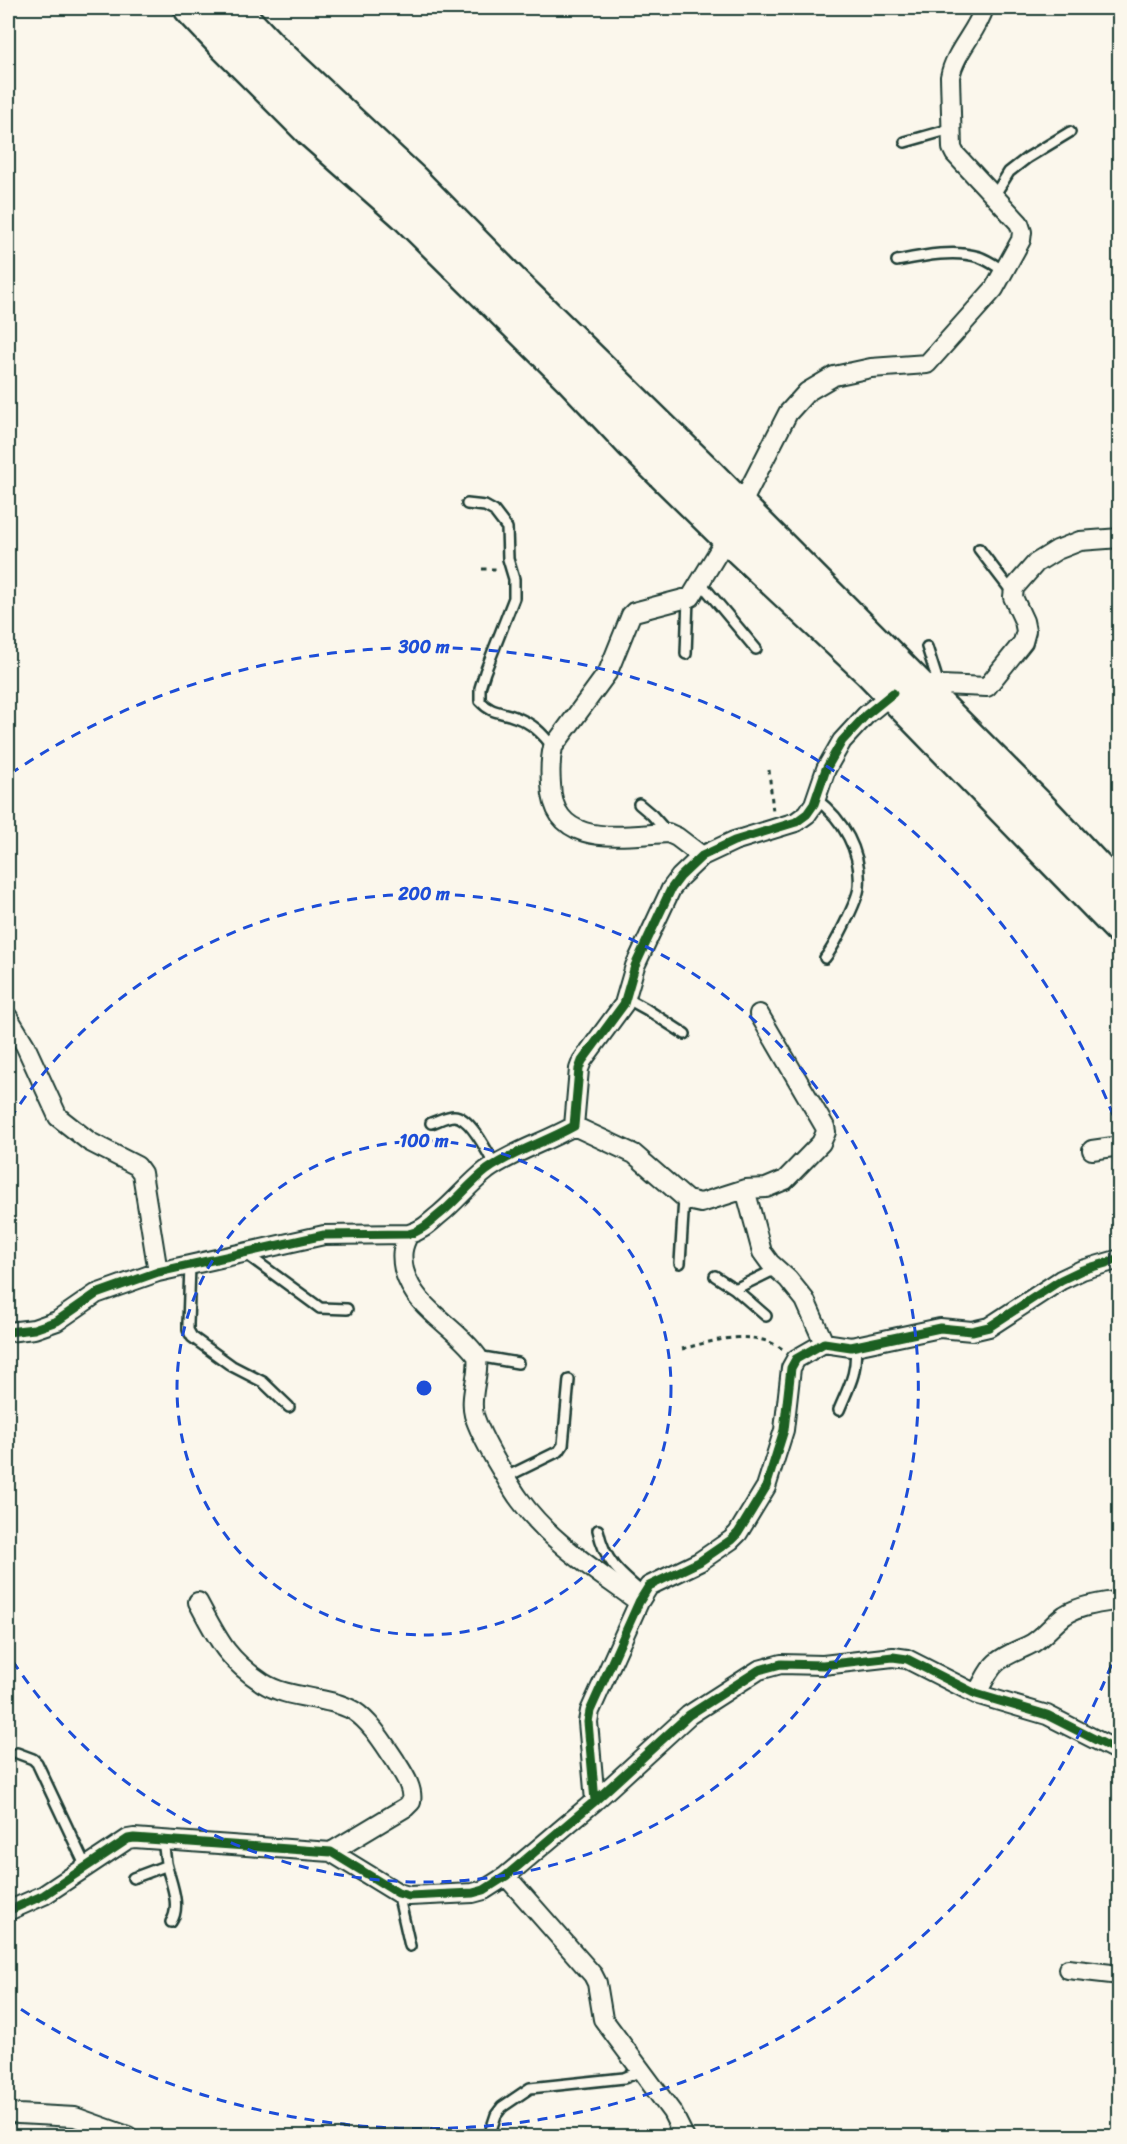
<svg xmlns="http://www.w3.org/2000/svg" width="1127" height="2144" font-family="Sriracha,sans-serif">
<rect width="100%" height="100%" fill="#fbf7ec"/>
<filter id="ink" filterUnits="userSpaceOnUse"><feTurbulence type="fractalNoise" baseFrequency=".0167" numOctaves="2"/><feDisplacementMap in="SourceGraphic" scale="12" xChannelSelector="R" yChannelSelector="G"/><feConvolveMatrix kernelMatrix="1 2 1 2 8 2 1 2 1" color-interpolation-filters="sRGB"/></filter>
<g filter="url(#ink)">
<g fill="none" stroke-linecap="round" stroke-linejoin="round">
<defs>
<path id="lane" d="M905,142L951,129
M994,196L1009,172L1027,158L1070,132
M897,261C922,256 954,249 979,257C988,260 996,266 1004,271
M467,504L485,506L494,511L507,528L508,559L514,579V598L485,672L480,688V701C492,714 500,711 515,717C532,723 542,733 553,747
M979,549L1012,592
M700,582L756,649
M927,647L939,685
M686,654L688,598
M816,799C843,819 862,852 859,887C858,900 834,947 825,958
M639,804L652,815L667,832
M626,998L646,1009L685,1034
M431,1123C438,1121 446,1116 454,1116C470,1116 488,1153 495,1166
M245,1253L320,1308L347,1309
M680,1263L684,1198
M190,1265L188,1324V1330L192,1337L232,1366L263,1382L289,1407
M715,1276L735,1289L766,1316
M735,1289L776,1269
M477,1356L518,1363
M839,1410C849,1386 858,1372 855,1346
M506,1477L559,1451L563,1445L569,1380
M598,1530C605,1562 619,1573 644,1594
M17,1753L33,1759L37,1763L86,1867
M166,1863C170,1881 182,1906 171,1922
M133,1878L165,1866L166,1863L163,1840
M398,1893L410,1946
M489,2136L496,2115L502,2107L530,2088L624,2078L641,2071"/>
<path id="street" d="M740,507L788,413L807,392L834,376L871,368L927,364L994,289L1021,240L1022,232L1019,223L955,154L952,148L950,77C955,51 977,32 984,8
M918,684L987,687L1023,642L1026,631L1024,621L1013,597L1014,588L1036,563L1057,550L1080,541L1120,538
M702,856L677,837L668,833C622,835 553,850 551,784C550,771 550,760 553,747L608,672L631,615L634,612L691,597L728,536
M8,1017L25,1045L58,1117L90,1142L137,1166L142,1173L158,1272
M574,1126L634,1154L687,1200L701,1203L745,1189L766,1188L785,1180L821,1143L826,1132L825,1127L759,1014
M1092,1150L1120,1146
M745,1189L762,1252L770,1263L788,1279L805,1300L824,1343
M409,1234C402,1247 401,1255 404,1270C415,1310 454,1324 477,1356C480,1375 469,1395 474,1415C479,1431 488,1447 496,1461C504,1474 511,1488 520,1500C551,1543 598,1572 639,1602
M8,1332L34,1329L57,1321L96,1294L158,1272L324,1235L409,1234C422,1231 430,1222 440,1214C456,1201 470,1183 487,1170C514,1151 546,1142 574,1126L579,1069L582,1061L624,1004L635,966L671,889L680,877L702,856L734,841L796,822L807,814L814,804L826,769L842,741L866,715L893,693
M198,1602C218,1639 226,1659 263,1683C290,1700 326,1695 354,1711C371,1722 384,1744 395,1760C402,1772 414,1787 411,1802L406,1807L331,1852
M976,1694C983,1684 987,1671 996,1663C1007,1653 1021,1650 1033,1643C1045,1635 1054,1623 1065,1615C1081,1605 1102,1603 1120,1600
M595,1801L588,1722L590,1711L639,1602L649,1586L699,1562L731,1540L738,1533L766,1487L784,1430L791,1368L796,1359L824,1343L851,1347L940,1328L972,1331L989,1327L1061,1280L1082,1270L1120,1259
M506,1876L593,1975L597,1983L603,2019L672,2112L684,2136
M8,1911L44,1895L128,1839L134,1838L331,1852L398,1893L409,1896L473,1893L484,1890L506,1876L595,1801L689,1715L759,1670L781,1664L823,1665L893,1657L907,1659L976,1694L1047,1715L1120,1752
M1068,1969L1120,1975
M8,2112L18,2114L75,2117L128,2136"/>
<path id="highway" d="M191,8L224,43L312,131L406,214L571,377L633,443L739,547L871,671L1120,927
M232,8L270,48L412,181L516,287L702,469L1040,809L1120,894"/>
</defs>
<!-- lane casing -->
<use href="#lane" stroke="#1f3d34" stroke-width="14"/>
<!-- street casing -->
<use href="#street" stroke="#1f3d34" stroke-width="22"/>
<!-- highway casing -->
<use href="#highway" stroke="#1f3d34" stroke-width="38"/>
<!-- path -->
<path stroke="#1f3d34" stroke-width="3" stroke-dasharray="4.5 4.5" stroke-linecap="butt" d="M482,569H500
M769,770L773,812
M682,1349C716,1340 753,1328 784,1350"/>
<!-- lane -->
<use href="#lane" stroke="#fbf7ec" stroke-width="9"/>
<!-- street -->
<use href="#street" stroke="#fbf7ec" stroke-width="18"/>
<!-- highway -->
<use href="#highway" stroke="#fbf7ec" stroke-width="33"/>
<defs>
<path id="cycleway" d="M8,1332L34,1329L57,1321L96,1294L158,1272L324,1235L409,1234C422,1231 430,1222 440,1214C456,1201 470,1183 487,1170C514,1151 546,1142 574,1126L579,1069L582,1061L624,1004L635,966L671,889L680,877L702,856L734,841L796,822L807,814L814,804L826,769L842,741L866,715L893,693
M595,1801L588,1722L590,1711L639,1602L649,1586L699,1562L731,1540L738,1533L766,1487L784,1430L791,1368L796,1359L824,1343L851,1347L940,1328L972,1331L989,1327L1061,1280L1082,1270L1120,1259
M8,1911L44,1895L128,1839L134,1838L331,1852L398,1893L409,1896L473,1893L484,1890L506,1876L595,1801L689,1715L759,1670L781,1664L823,1665L893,1657L907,1659L976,1694L1047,1715L1120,1752"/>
</defs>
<!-- cycleway casing -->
<use href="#cycleway" stroke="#fbf7ec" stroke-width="13"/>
<!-- cycleway -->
<use href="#cycleway" stroke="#1b5e20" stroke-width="9"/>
</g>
</g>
<!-- distance rings -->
<g fill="none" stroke="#1d4ed8" stroke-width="3" stroke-dasharray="10 8">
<circle cx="424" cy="1388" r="247"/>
<path d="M10 1119A494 494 0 1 1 10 1657"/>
<path d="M1118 1648A741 741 0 0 1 10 2002M10 774A741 741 0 0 1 1118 1128"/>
</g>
<circle cx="424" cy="1388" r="9" fill="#1d4ed8" stroke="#fbf7ec" stroke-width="3"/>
<g font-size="18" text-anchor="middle" font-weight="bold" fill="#1d4ed8" stroke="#fbf7ec" stroke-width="6" stroke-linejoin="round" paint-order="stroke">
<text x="424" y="653">300 m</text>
<text x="424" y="900">200 m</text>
<text x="424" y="1147">100 m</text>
</g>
<!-- margin -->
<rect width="1127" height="2144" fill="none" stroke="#fbf7ec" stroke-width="30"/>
<rect x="15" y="15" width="1097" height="2114" fill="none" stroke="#1f3d34" stroke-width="2" filter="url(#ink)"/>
</svg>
